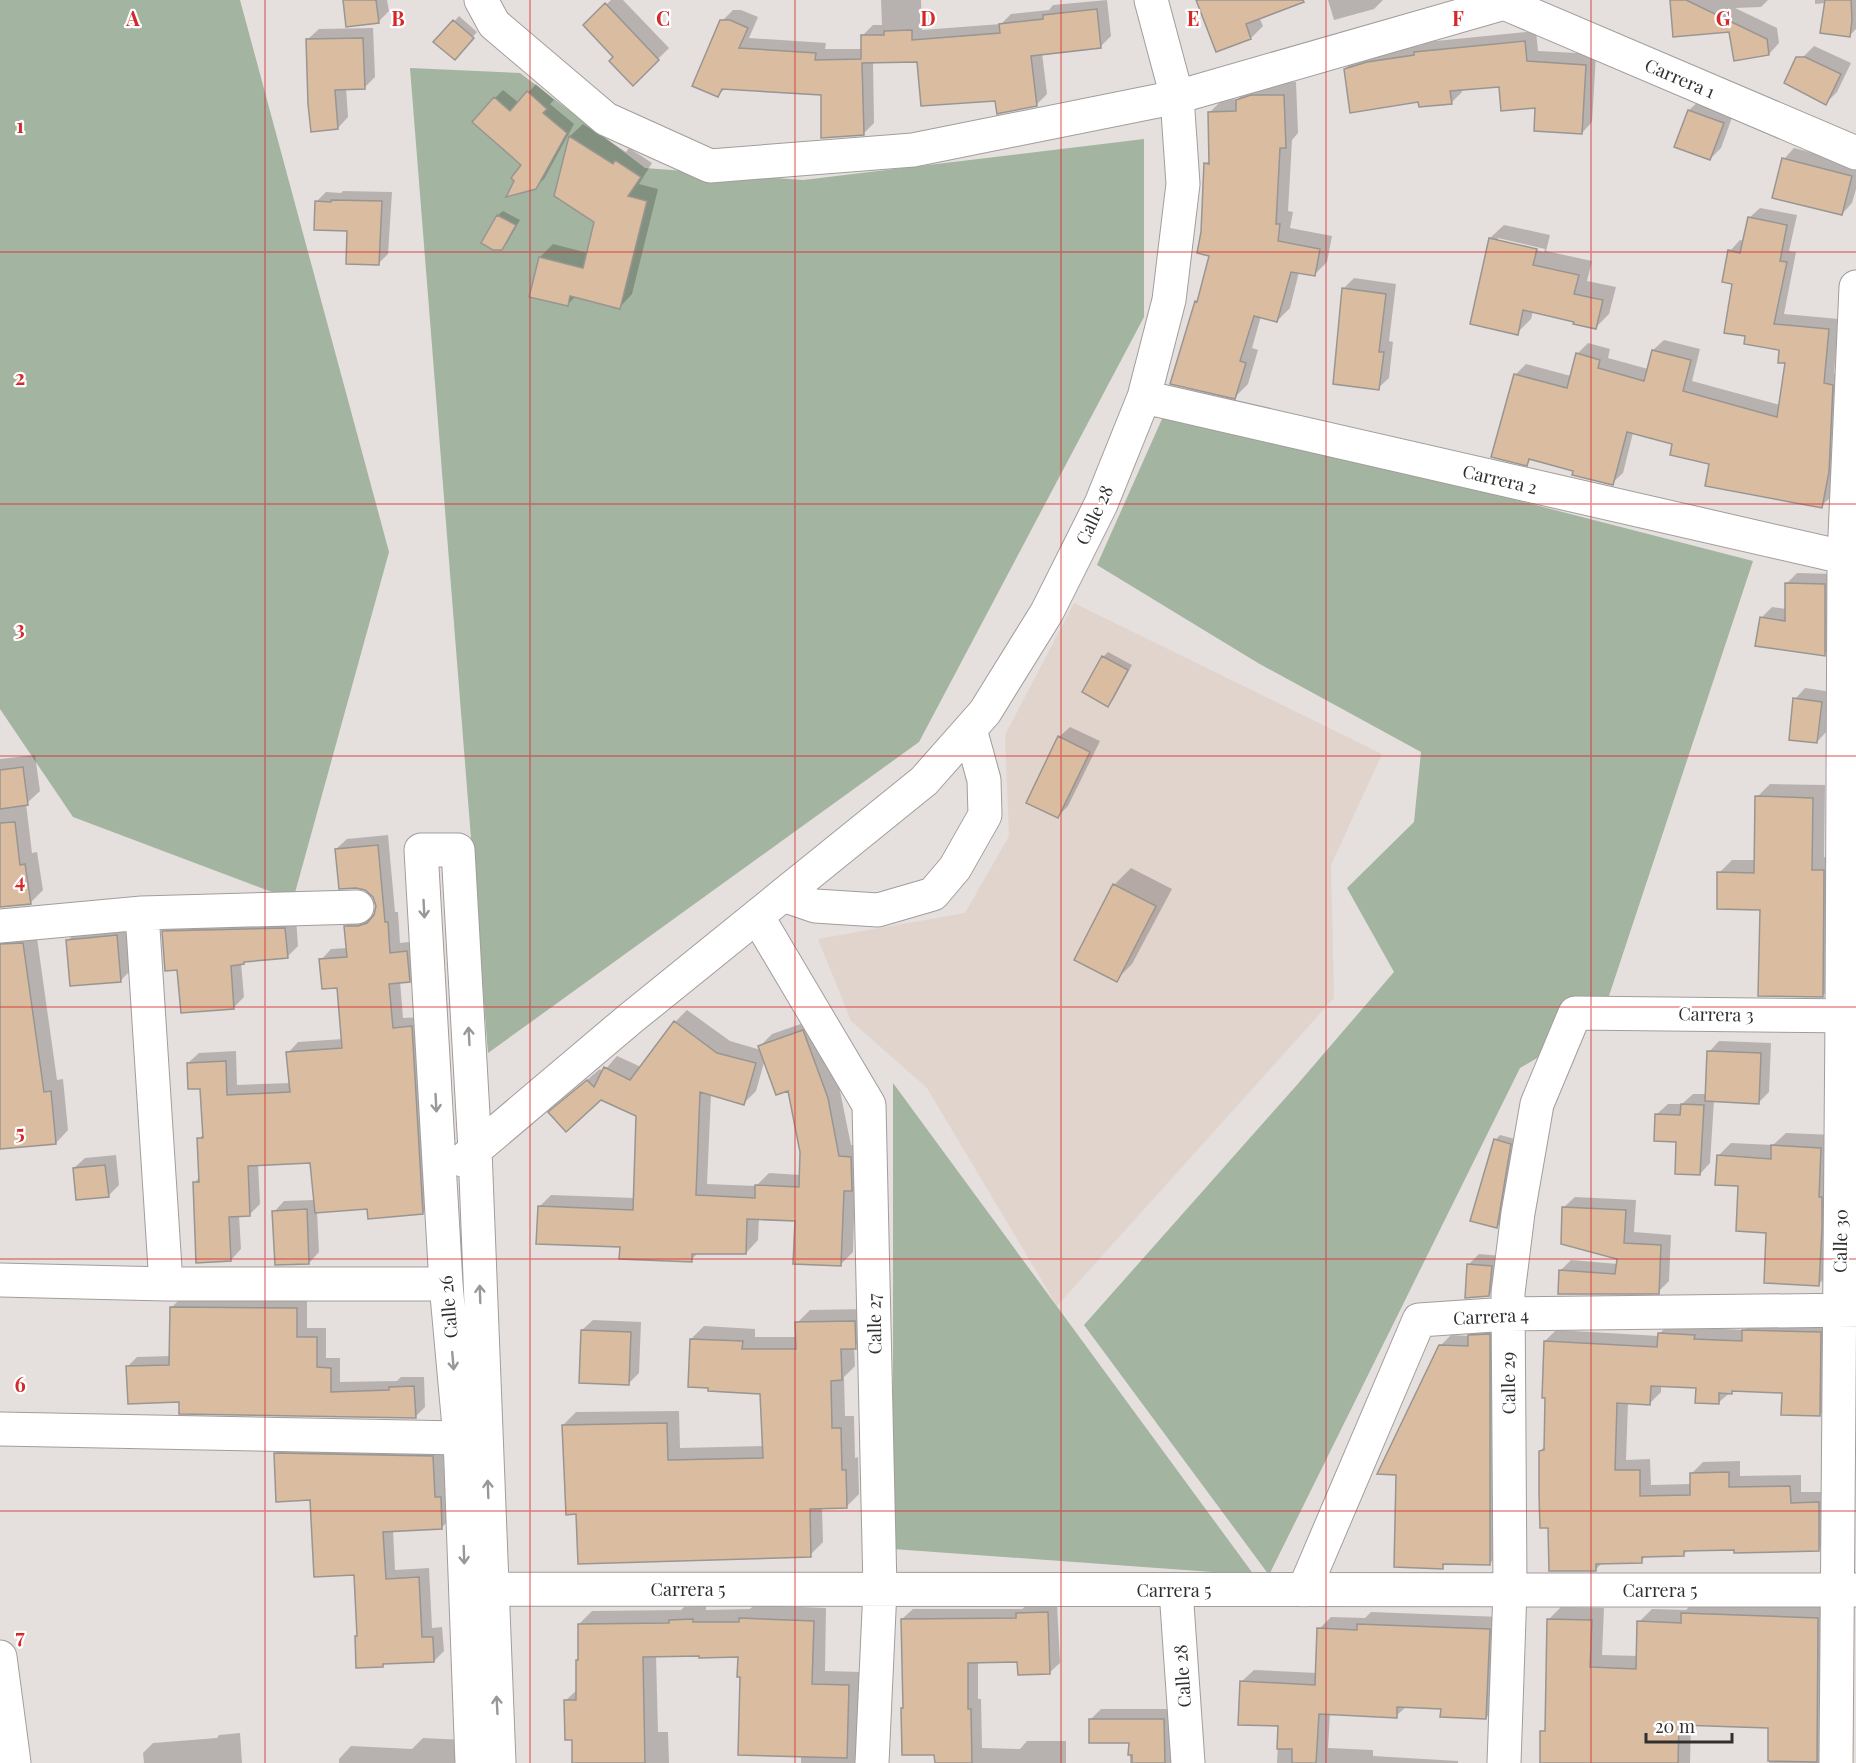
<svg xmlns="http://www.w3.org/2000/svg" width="1856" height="1763" font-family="'Playfair Display',serif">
<rect width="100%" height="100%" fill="#e5dfdd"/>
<!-- built -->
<path fill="#e1d4cd" d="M1074,603L1382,754L1331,865L1334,998L1057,1306L927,1088L851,1021L818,939L965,913L1009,836L1005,735Z"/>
<!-- green -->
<path fill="#a3b4a0" d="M0,0H240L389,552L293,900L73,817L0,709Z
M410,68L520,73L645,168L803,180L1144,139V317L919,742L488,1053Z
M1166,410L1753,561L1601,1020L1520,1068L1269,1575L1084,1325L1296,1086L1394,972L1347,888L1414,822L1421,752L1258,663L1097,565Z
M893,1083L1254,1575L893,1549Z"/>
<!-- shadow -->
<path fill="#0003" fill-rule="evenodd" d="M344,0H387L389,11L378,22Z
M611,0H623L669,48L633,84L615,57L585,25Z
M881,0H921L922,30L1001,24L1011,14L1049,10L1053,5L1107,0L1111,36L1101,46L1042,53L1047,94L1036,105L997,100L919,61H873L874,123L863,134L822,94L726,88L718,95L722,21L733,10H741L758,17L749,38L826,43L825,49H863L862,36L873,25H882Z
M1199,0H1304L1259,17L1263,26L1251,38Z
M1328,0H1383L1374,9L1334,20Z
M1672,0H1768L1761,7L1735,8L1777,28L1779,43L1769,54L1730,30Z
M1815,0H1856V29L1849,36L1826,3L1815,4Z
M459,16L477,32L459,53L436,42Z
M373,28L375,77L364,88H346L348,117L338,128L308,39L319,29Z
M1536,31L1538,51L1596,54L1592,122L1582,133L1500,86L1461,89L1462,92L1451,103L1420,101L1345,69L1356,58L1378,52L1422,45L1426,42Z
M1814,46L1851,63L1837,92L1826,103L1806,93L1804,56Z
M1296,82L1298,133L1292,140L1288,211L1293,212L1290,228L1332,236L1327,262L1314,275L1299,272L1290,308L1277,321L1261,316L1252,348L1258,350L1248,384L1235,397L1196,302L1199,299L1211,254L1202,232L1205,164L1211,159L1209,113L1222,100L1238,99L1250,87L1265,83Z
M536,84L554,100L550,104L574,124L544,179L535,187L523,165L495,98L503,90L519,103Z
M1700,100L1734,112L1721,148L1710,159L1676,146L1689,110Z
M583,124L626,152L629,148L652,163L639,184L658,189L632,294L620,307L576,296L567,305L540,257L553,244L588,253L596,221L555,195L570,136Z
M1794,148L1856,164V189L1852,203L1842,214L1784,159Z
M343,191L392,192L388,254L378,264L349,229L316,202L326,192L341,193Z
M1760,208L1797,215L1789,251L1796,252L1784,314L1839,319L1834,373L1843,375L1832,496L1821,506L1711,463L1674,443L1633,433L1623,473L1612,483L1575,470L1532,458L1527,464L1515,375L1526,364L1571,376L1577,354L1588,343L1610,349L1608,358L1648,369L1653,350L1664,340L1700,349L1692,381L1780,405L1787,362L1781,348L1747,334L1733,283L1730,251L1740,240L1744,241L1749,218Z
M503,211L520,220L507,243L502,248L483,243L498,215Z
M1504,225L1550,235L1546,251L1592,261L1587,281L1616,287L1609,314L1596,327L1575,321L1533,311L1531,319L1517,333L1490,238ZM1498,238L1545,249L1544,252L1498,241Z
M1354,278L1396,284L1389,341L1393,342L1389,378L1378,388L1343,289Z
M1797,573L1835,574V644L1824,654L1761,618L1772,607L1786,609V584Z
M1108,652L1132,665L1113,700L1108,705L1084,692L1103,657Z
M1805,688L1832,692L1827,731L1817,742L1795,699Z
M1070,727L1100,741L1068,806L1058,816L1059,737Z
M35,755L40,791L26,804L32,853L37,852L43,890L30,903L0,906V759Z
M1770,784L1825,785L1824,857L1836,858V982L1823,995L1762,908L1719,873L1732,860H1756L1757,797Z
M388,835L395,912H398L400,943L417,941L420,970L409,981H400L403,1018L422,1017L433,1202L423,1213L368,1207L317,1211L319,1252L309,1263L274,1212L284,1201L315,1200L312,1162L258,1164L260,1204L250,1214L239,1215L241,1249L231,1260L194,1183L200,1177L199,1139L204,1133L201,1087L188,1063L199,1053L236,1051L237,1085L291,1083L288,1053L298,1042L343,1039L338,987L321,960L331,949L347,948L345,927L356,916L376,914L377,906L374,896L336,849L347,839Z
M1131,868L1172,889L1132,964L1116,980L1076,959L1115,884Z
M296,918L298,946L288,956L247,960L241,963L244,997L234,1007L178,968L164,932L174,921Z
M127,925L131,970L120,981L68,940L79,930Z
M0,926L36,931L57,1080L63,1079L68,1130L56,1143L0,1148Z
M687,1010L730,1041L761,1050L760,1046L772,1034L815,1019L839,1086L851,1145H863L855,1186L853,1252L841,1264L796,1220L759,1218L758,1240L746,1253H698L691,1260L621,1246L539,1207L551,1195L635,1198L638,1116L601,1098L562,1101L600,1069L603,1072L617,1056L641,1067L675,1022ZM765,1059L789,1089L802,1152L801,1175L769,1173L756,1186L707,1184L711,1094L744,1103L756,1091Z
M1719,1041L1771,1043L1769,1092L1758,1103L1714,1100L1710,1163L1700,1174L1678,1141L1657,1114L1668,1104H1682L1693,1094H1707L1709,1052Z
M1786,1133L1834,1135L1831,1271L1818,1285L1768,1232L1740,1185L1718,1156L1731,1143L1773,1145Z
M1500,1135L1515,1139L1502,1222L1497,1227L1495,1140Z
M116,1155L119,1185L108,1196L74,1168L85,1158Z
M1575,1197L1636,1200L1634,1232L1671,1235L1669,1281L1658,1292L1560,1271L1571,1260L1618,1264L1619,1258L1564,1207Z
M1479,1254L1502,1256L1499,1284L1489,1295L1468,1265Z
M181,1298L307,1299V1328H326V1358H340V1382L397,1381L401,1377H424L425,1407L415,1417L180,1401L127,1367L137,1357L171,1356V1308Z
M867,1309L868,1334L854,1347L855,1366L844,1377L845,1416H854L855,1458L858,1457L859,1494L846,1507L822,1508L823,1542L810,1555L577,1513L563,1425L576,1412L679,1411L680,1448L764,1446L762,1392L691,1339L704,1326L755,1329V1337H797V1323L810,1310Z
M593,1320L641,1322L639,1373L629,1383L582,1330Z
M1755,1320L1831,1321V1403L1819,1415L1784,1392L1733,1390L1718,1403L1697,1386L1661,1384V1392L1650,1403L1628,1402L1626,1460L1650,1459L1651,1485L1692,1484V1473L1703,1462L1740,1461V1476L1801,1475V1492H1830V1538L1818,1549L1688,1550L1683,1555H1647L1641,1561L1603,1562L1595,1570L1550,1526L1540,1451L1545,1446V1341L1556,1330L1659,1336V1334L1670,1323L1705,1328L1745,1330Z
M1500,1324V1553L1489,1564L1446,1563L1442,1567L1440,1346L1451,1335L1470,1336L1480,1325Z
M286,1444L443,1447L445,1488L450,1487L452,1518L441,1528L393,1530L395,1570L429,1568L432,1628L442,1627L444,1651L434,1661L385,1663L383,1665L359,1634L356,1573L312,1499L275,1454Z
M1695,1601L1830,1606L1835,1763H1769L1770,1726L1691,1723L1690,1763H1541L1542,1732L1547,1727L1548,1620L1561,1607L1604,1608L1602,1655L1638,1656L1639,1622L1652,1609L1686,1610Z
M1057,1603L1060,1663L1049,1673L1019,1661H978V1699H981L982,1748L1020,1749L1027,1741H1066V1763H936V1753L904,1707L902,1619L913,1609H1022L1028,1604Z
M754,1605L826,1608L825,1671L862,1672L859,1763H801V1755L741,1676L739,1656L700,1654L656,1655L658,1732H668L669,1763H574L573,1738L565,1701L578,1689L579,1624L592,1611L681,1610L684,1607L706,1606V1610L750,1609Z
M1371,1612L1501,1617L1498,1705L1486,1718L1442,1708L1407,1706L1396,1716L1330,1713L1328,1748L1373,1750V1756L1458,1761V1763H1277L1279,1725L1241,1682L1254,1670L1317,1673L1319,1629L1331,1617L1365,1618Z
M1101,1709H1174L1177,1763H1130V1742L1091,1719Z
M240,1733L242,1763H144L143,1753L153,1743L217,1738L219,1735Z
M423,1738L465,1740L471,1763H339V1759L351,1746L412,1749Z"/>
<!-- building -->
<path fill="#dabda1" stroke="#999591" stroke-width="1.5" d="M343,0H376L379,23L346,27Z
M1196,0H1303L1304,2L1246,24L1251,39L1216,52Z
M1670,0H1686L1767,39L1769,55L1734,61L1729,32L1673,37Z
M1825,0H1851L1852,20L1850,37L1820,33Z
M605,3L659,60L633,86L609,61L613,57L583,25Z
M1097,9L1101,48L1031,56L1037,106L1001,113L997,114L995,101L921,106L917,62L862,63L864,135L821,138V95L722,89L718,97L692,86L720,20H730L748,28L739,48L816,53L815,60L861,59V35H884V31L912,30V40L1000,33L999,24L1043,19V15Z
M453,20L474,38L455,60L433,42Z
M363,38L365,89L335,90L338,129L311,132L308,104L306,39Z
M1525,41L1527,61L1586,65L1582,134L1534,131L1535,108L1501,111L1499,87L1450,91L1452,104L1419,107L1418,102L1350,113L1344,69L1367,62L1414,55V52Z
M1796,57H1805L1841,74L1826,105L1784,83Z
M527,91L547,109L543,113L567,133L536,189L506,197L514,181L511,178L521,165L472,122L494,97L510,111Z
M1251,95H1284L1286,148H1280L1276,224H1280L1278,241L1320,249L1315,276L1291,272L1277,322L1254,316L1240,361L1246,363L1235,399L1170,384L1195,301L1197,302L1209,256L1197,253L1201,232L1204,163L1209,164L1208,112L1236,111V100Z
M1688,110L1724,123L1710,160L1674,147Z
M569,136L613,164L615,160L641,177L628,196L647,201L620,309L570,296L568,306L529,297L539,257L583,268L594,222L554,196Z
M1782,158L1852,176L1842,215L1772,198Z
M331,200L382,201L379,265L346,264L347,231L314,230L315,201L331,202Z
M497,215L516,225L502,250H493L481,243Z
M1748,217L1787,225L1780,261L1787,262L1774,324L1829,329L1824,383L1833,385L1829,472L1822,508L1705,486L1709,464L1670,455L1672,444L1627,432L1613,485L1572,475L1573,471L1529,459L1527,466L1491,457L1514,374L1567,388L1576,353L1600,360L1598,368L1644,381L1652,350L1691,360L1683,391L1777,417L1785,363H1778L1779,350L1744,344L1745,336L1724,333L1732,284L1722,282L1728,250L1740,253Z
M1489,238L1537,249L1533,265L1579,275L1574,294L1603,300L1596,329L1573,324L1574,322L1523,310L1518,335L1470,324Z
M1342,288L1386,294L1379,352H1384L1379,390L1333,384Z
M1785,583L1825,584V656L1755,646L1760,617L1785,621Z
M1102,656L1128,670L1108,707L1082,692Z
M1793,698L1822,702L1817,743L1789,740Z
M1058,736L1090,752L1058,818L1026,803Z
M23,767L28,805L0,809V770Z
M1755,796L1813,798L1812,870H1824L1823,997L1758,996L1760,910L1717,909V872L1754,873Z
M15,822L20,865L25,864L31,904L0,907V823Z
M378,845L385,922H388L390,953L407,951L410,982L389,984L393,1028L412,1026L423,1214L368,1219L367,1209L315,1213L310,1163L248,1166L250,1216L229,1217L231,1261L196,1263L193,1182H199L197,1138H203L200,1089H188L187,1063L226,1061L227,1095L290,1092L286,1052L342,1048L337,988L322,989L319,959L347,957L344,926H358L367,923L374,915L376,906L373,897L365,890L356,888L339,889L335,849Z
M1113,884L1156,906L1117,982L1074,960Z
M285,928L288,958L244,962V964L231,966L234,1009L181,1013L177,970L165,971L162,931Z
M117,935L121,982L70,986L66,940Z
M23,943L44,1092L51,1091L56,1144L0,1149V944Z
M674,1021L717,1053L756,1063L744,1105L700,1092L696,1195L755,1198V1185L799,1187L800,1152L788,1091L776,1095L758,1046L803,1030L828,1098L839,1156L851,1157L852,1191H844L841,1266L793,1264L795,1221L747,1219L746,1254H692V1262L619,1259L620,1247L536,1244L538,1206L633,1210L636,1116L601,1100L566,1132L548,1112L587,1080L594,1087L604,1067L630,1080Z
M1707,1051L1761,1053L1759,1104L1705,1101Z
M1681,1104L1704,1105L1700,1175L1675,1174L1676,1142L1654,1141L1655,1114L1680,1115Z
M1494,1139L1511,1144L1497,1228L1470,1221Z
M1771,1145L1821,1148L1819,1197H1822V1229L1819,1286L1764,1283L1766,1233L1736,1231L1738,1186L1715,1185L1717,1155L1771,1159Z
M105,1165L109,1197L76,1200L73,1168Z
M1562,1207L1626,1210L1624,1243L1661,1245L1659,1294H1558L1559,1270L1615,1274L1617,1259L1561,1244Z
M307,1209L309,1264L275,1265L272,1211Z
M1467,1264L1492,1266L1489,1296L1465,1298Z
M170,1307L297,1308V1337H317V1367L331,1368V1392L389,1390V1387L414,1386L416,1418L179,1414V1402L128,1404L126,1366L169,1365Z
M855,1321L856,1349H841L842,1380L831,1381L832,1428H841L842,1470H846L847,1508L810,1509L811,1557L578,1564L576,1514L566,1515L562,1425L667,1423L668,1460L763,1458L760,1394L708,1391V1388L688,1387L690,1339L743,1341L742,1349H796L795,1322Z
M581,1330L631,1332L629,1385L579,1383Z
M1742,1330L1821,1332L1820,1416L1781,1415L1782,1393L1732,1391V1394L1719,1393V1404L1695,1403L1696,1388L1651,1386L1650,1405L1617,1403L1615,1470H1640V1496L1690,1495V1473L1729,1472V1487L1790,1486L1791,1503L1819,1502V1551L1734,1553V1550L1684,1551V1556L1642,1557V1563L1596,1564V1571H1549L1548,1528H1540L1539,1494V1451L1544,1450L1545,1398H1542L1544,1341L1657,1347L1658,1333L1695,1335L1694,1339L1742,1341Z
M1490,1334V1565L1443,1564V1569L1394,1567L1396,1475L1377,1474L1439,1345L1468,1346V1335Z
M274,1453L433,1456L435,1497H441L442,1529L383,1532L386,1579L419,1577L422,1637H433L434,1662L383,1664V1667L356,1668L355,1636H357L354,1575L314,1577L310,1500L276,1502Z
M1048,1612L1050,1674L1018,1675L1017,1662L968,1663V1709H971L972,1763H935L934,1755H902L901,1708H903L901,1619L1016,1618V1613Z
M1681,1613L1818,1618L1817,1762L1768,1761V1728L1679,1725L1678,1763H1540V1731H1545L1547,1619L1592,1620L1590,1667L1636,1669L1637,1621L1681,1623Z
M739,1618L814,1621L812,1684L849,1685L847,1758L738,1755L740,1677H737L738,1657L699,1658V1656L643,1657L645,1763H572V1740H565L564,1700H576V1660H578V1624L669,1623V1620L693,1619V1622H739Z
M1357,1624L1490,1629L1486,1719L1440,1717L1441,1709L1397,1707V1718L1319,1714L1316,1763H1292V1749H1277L1278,1726L1238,1725L1240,1681L1315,1685L1317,1628L1357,1630Z
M1089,1719H1164L1165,1763H1132V1755H1128L1129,1743H1089Z"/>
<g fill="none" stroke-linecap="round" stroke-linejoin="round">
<defs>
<path id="minor" d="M481,0L494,24L606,119L710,166L913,150L1177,97L1515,0
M1504,3L1856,153
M1144,397L1856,560
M783,895L815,906L878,910L933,894L955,868L985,815L984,780L970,729
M142,913L166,1284
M757,916L869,1105L880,1589L872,1763
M0,926L142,913L357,907
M463,1160L631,1018L924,781L985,712L1047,612L1101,504L1144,397L1169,300L1183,184L1177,97L1151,0
M0,1280L166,1284H446
M0,1429L460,1438
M492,1589L1856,1590
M1176,1590L1188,1763
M1304,1590L1419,1320L1508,1314L1856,1310
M0,1657L14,1763
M472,1763L460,1438L446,1284L421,850H458L475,1150L499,1763
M1504,1763L1510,1589L1508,1293L1518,1213L1537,1104L1575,1013L1856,1016
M1836,1763L1842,1016L1844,558L1856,287"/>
</defs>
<!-- minor casing -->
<use href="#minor" stroke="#a29d9b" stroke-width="35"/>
<!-- minor -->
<use href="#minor" stroke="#fff" stroke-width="33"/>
</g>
<!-- one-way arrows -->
<defs><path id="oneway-shaft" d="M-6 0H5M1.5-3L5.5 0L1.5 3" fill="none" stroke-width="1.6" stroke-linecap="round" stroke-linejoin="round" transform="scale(1.5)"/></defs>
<g stroke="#989897">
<use href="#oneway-shaft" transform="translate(424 909) rotate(87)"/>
<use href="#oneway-shaft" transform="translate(469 1036) rotate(-93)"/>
<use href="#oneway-shaft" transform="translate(436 1103) rotate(87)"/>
<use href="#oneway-shaft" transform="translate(480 1294) rotate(-92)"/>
<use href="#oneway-shaft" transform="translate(453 1361) rotate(85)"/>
<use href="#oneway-shaft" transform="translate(488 1489) rotate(-92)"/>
<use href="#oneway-shaft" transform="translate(464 1555) rotate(88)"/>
<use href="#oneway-shaft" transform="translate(497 1705) rotate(-93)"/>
</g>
<!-- grid -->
<path fill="none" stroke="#d62828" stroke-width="1.5" stroke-opacity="0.55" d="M265,0V1763M530,0V1763M795,0V1763M1061,0V1763M1326,0V1763M1591,0V1763M0,252H1856M0,504H1856M0,756H1856M0,1007H1856M0,1259H1856M0,1511H1856"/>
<g text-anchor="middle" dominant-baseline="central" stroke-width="4.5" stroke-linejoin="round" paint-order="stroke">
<!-- street labels -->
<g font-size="18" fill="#32302f" stroke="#fff">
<text transform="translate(1680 78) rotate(23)">Carrera 1</text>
<text transform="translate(1500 479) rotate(13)">Carrera 2</text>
<text transform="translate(1094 515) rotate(-65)">Calle 28</text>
<text transform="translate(1716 1014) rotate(1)">Carrera 3</text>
<text transform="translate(1840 1241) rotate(-89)">Calle 30</text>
<text transform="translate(448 1307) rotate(-95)">Calle 26</text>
<text transform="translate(1491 1316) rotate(-3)">Carrera 4</text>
<text transform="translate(874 1324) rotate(-91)">Calle 27</text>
<text transform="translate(1508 1383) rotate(-91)">Calle 29</text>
<text x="688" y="1589">Carrera 5</text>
<text x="1174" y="1590">Carrera 5</text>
<text x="1660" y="1590">Carrera 5</text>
<text transform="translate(1182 1676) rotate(-94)">Calle 28</text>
</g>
</g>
<g font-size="20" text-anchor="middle" font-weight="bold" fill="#d62828" stroke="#fff" stroke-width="4.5" stroke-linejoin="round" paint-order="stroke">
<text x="133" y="26">A</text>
<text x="398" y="26">B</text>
<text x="663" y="26">C</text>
<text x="928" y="26">D</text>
<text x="1193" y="26">E</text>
<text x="1458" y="26">F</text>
<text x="1723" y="26">G</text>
<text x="20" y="133">1</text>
<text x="20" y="385">2</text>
<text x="20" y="636">3</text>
<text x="20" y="888">4</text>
<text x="20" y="1140">5</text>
<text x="20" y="1392">6</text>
<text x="20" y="1644">7</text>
</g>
<!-- scale -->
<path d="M1646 1733v9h86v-9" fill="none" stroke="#32302f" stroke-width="3"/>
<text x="1655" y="1733" font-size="18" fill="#32302f" stroke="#ffffff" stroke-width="4.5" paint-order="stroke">20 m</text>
</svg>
